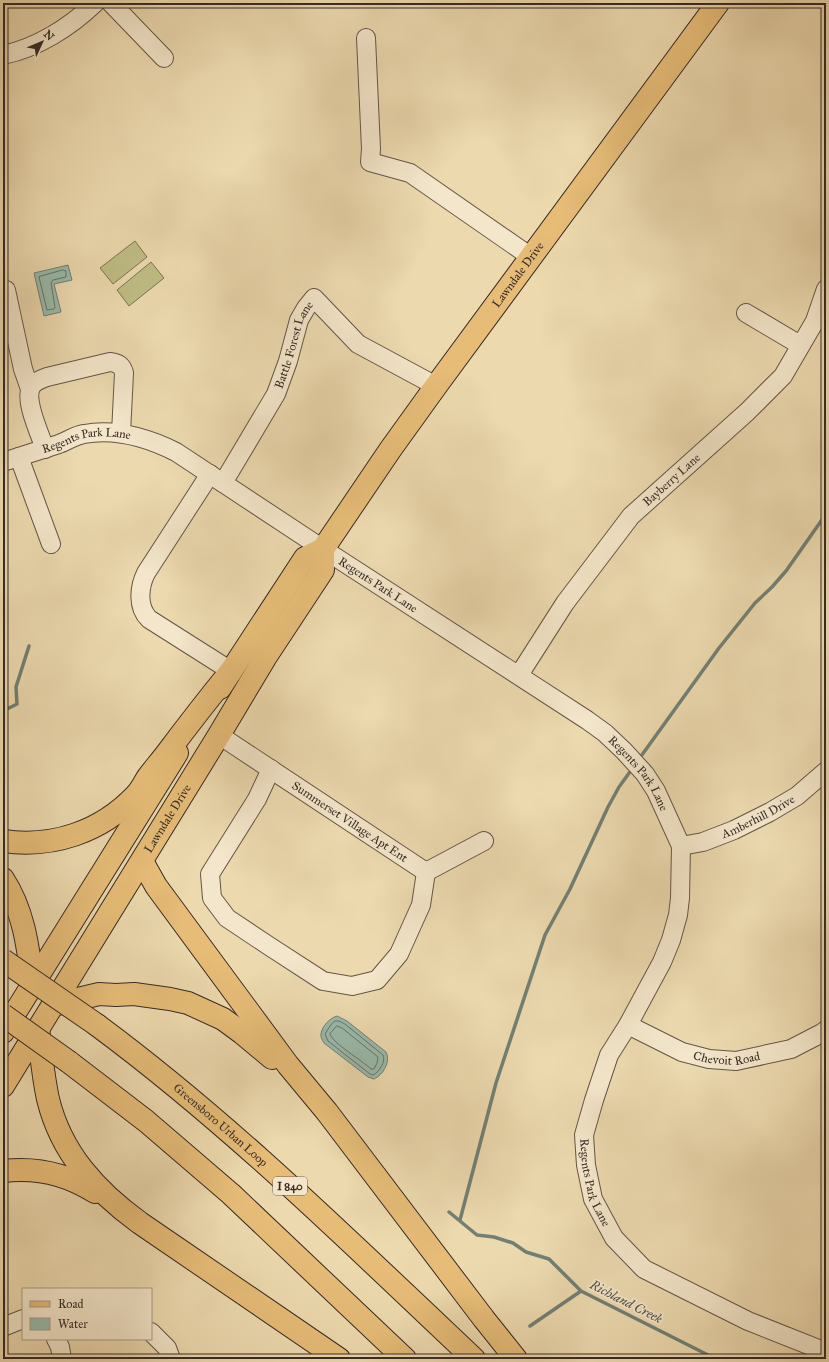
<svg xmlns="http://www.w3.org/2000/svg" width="829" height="1362" font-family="'IM FELL Great Primer',serif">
<rect width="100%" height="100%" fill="#ecd9ae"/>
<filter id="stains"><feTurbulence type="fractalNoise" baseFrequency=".005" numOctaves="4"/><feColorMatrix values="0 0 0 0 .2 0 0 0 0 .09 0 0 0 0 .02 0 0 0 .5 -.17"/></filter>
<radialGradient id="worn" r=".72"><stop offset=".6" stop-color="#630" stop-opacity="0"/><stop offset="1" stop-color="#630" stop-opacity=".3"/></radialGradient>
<!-- green -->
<path fill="#bfbd85" stroke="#7a7455" d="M135,241L147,257L113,284L100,268Z
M151,262L164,278L129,306L117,290Z"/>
<!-- water -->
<path fill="#99baab" stroke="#718075" d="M68,265L72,280L54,284L61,312L44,316L34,273Z
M337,1016L347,1021L386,1052C391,1062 383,1075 374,1079L368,1077L324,1043C323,1041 320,1037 321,1034C322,1026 330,1018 337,1016Z"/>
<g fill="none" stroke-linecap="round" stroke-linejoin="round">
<!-- shore -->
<path stroke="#687268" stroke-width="1" d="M63,270L66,271V277L53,280L51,283L55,307L54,309L47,310L39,277Z
M335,1021H339L345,1024L383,1055C386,1062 379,1072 373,1075L370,1074L328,1041L325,1034L330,1026Z
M337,1026L342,1028L378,1057L377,1063L374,1069H371C363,1061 332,1043 330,1034Z"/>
<!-- stream -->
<path stroke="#718075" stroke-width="3.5" d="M3,711L17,704L16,687L29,646
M639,759L719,648L755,603L772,587L786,571L826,514
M449,1212L477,1235L494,1237L513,1243L526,1252L549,1259L581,1291L716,1359
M460,1220L496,1083L545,935L570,889L608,807L619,787L632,769
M530,1326L581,1291"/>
<defs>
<g id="minor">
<path d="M111,3L164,58"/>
<path d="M366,38L371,149L370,162L410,173L531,257"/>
<path d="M3,55C37,48 70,27 95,3"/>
<path d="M6,290L23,369L30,389"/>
<path d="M746,313L800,345"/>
<path d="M45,449C40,434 24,401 31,387C34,382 41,379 47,377L110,362C118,363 122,365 124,373L121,433"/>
<path d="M19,457L51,544"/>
<path id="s1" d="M3,462C22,456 40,450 59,444C67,441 76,435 84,434C117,428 148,438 176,452L323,549L587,720L605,733L624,751L645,774L656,791L681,846L680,898L678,915L671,940L662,962L628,1025L609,1055L594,1100L584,1135L586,1165L593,1199L614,1238L644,1269L748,1321L826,1352"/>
<path d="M210,474L146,573C139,587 137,607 149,619L231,671"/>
<path id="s2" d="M223,483L276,394L288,361L299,320L306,308L314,298L358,344L436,386"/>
<path id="s3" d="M519,675L565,603L631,516L747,412L783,376L815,321L826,289"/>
<path id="s4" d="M219,735L426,872L484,841"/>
<path d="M271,769L257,799L210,874L212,898L227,918L269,946L323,981L352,986L377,980L399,954L421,905L426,872"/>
<path id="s5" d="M681,846L703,842L734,830L770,812L797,796L826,771"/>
<path id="s6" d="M628,1025L682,1052L709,1059L736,1061L791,1049L822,1033L826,1030"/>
<path d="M3,1327L23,1319"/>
<path d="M151,1332L167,1348L171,1359"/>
<path d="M56,1339L60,1347L62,1359"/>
</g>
<g id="major">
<path id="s7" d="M220,688L305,558L323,549L390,450L436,386L718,3"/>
<path d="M3,1032L177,753"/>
<path id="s8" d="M3,1086L219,735L265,658L323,570V549"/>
</g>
<g id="highway">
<path d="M3,841C53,848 101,832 136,795C141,790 144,783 148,777C154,769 161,761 167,753C188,725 209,698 231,671"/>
<path d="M142,861L156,886L288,1065L327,1112L484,1319L516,1359"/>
<path d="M3,879C24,911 28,947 33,985"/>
<path d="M53,1005L99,994L116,995L134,994L170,999L188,1003L223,1019L242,1033L272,1058"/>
<path id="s9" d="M97,1025C232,1125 352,1244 474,1359"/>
<path d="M38,1029C41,1052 43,1076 48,1099C61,1153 96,1191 140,1223L339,1359"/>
<path d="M69,1062L146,1121L231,1194L405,1359"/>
<path d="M3,1171C36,1167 67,1174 95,1192"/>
</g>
</defs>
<!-- minor casing -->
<use href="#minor" stroke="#645647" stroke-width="20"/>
<!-- major casing -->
<use href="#major" stroke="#362a25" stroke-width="24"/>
<!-- highway casing -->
<use href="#highway" stroke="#362a25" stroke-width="24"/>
<!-- path -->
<path stroke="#362a25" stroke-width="2" stroke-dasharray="3 2" stroke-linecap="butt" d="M504,7L508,3"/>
<!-- minor -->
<use href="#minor" stroke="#f3e6ca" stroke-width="18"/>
<!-- major -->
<use href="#major" stroke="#e6bc77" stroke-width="22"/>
<!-- highway -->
<use href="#highway" stroke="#e6bc77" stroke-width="22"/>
<defs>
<path id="highway-bridge" d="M3,960L97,1025
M3,1015L69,1062"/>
</defs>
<!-- highway-bridge casing -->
<use href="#highway-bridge" stroke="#362a25" stroke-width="24" stroke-linecap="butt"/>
<!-- highway-bridge -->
<use href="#highway-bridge" stroke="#e6bc77" stroke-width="22"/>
</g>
<g text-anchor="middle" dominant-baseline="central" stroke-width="3.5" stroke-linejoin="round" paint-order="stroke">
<!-- shield labels -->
<rect fill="#f3e6ca" stroke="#6f6256" stroke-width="1" x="273" y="1177" width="34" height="18" rx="3"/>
<g font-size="11" font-weight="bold" fill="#362a25">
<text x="290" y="1186">I 840</text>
</g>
<!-- street labels -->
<g font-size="12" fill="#362a25" stroke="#f3e6ca">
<text stroke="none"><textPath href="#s7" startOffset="512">Lawndale Drive</textPath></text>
<text stroke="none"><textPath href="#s2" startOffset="156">Battle Forest Lane</textPath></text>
<text stroke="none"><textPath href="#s1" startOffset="87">Regents Park Lane</textPath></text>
<text stroke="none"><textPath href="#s3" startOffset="249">Bayberry Lane</textPath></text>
<text stroke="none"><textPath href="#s1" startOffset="423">Regents Park Lane</textPath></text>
<text stroke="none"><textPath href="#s1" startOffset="747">Regents Park Lane</textPath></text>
<text stroke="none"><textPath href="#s5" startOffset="83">Amberhill Drive</textPath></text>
<text stroke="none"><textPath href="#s8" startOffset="314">Lawndale Drive</textPath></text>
<text stroke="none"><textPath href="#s4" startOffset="157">Summerset Village Apt Ent</textPath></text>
<text stroke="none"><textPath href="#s6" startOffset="106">Chevoit Road</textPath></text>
<text stroke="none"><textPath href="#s9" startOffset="159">Greensboro Urban Loop</textPath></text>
<text stroke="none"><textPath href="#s1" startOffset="1191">Regents Park Lane</textPath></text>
</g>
<!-- water labels -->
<g font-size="13" font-style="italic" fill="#4f4e46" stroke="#f3e6ca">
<text transform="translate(626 1302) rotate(27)">Richland Creek</text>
</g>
</g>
<!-- margin -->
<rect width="829" height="1362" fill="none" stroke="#ecd9ae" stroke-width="16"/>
<rect x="4" y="4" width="821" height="1354" fill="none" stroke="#362a25" stroke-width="2"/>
<rect x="8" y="8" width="813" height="1346" fill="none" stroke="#362a25"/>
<!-- legend -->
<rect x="22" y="1288" width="130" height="52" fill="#f3e6ca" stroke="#a79b88"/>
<rect x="30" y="1301" width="20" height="6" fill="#e6bc77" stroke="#a79b88"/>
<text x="58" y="1308" font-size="12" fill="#362a25">Road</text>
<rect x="30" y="1318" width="20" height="12" fill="#99baab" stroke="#a79b88"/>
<text x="58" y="1328" font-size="12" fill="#362a25">Water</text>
<!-- north arrow -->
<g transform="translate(42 42) rotate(46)" stroke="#f3e6ca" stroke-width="3" paint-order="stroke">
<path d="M0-3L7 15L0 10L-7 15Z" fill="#362a25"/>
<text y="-6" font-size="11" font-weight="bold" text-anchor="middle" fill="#362a25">N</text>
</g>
<rect width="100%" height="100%" filter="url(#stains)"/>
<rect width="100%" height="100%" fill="url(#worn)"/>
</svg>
